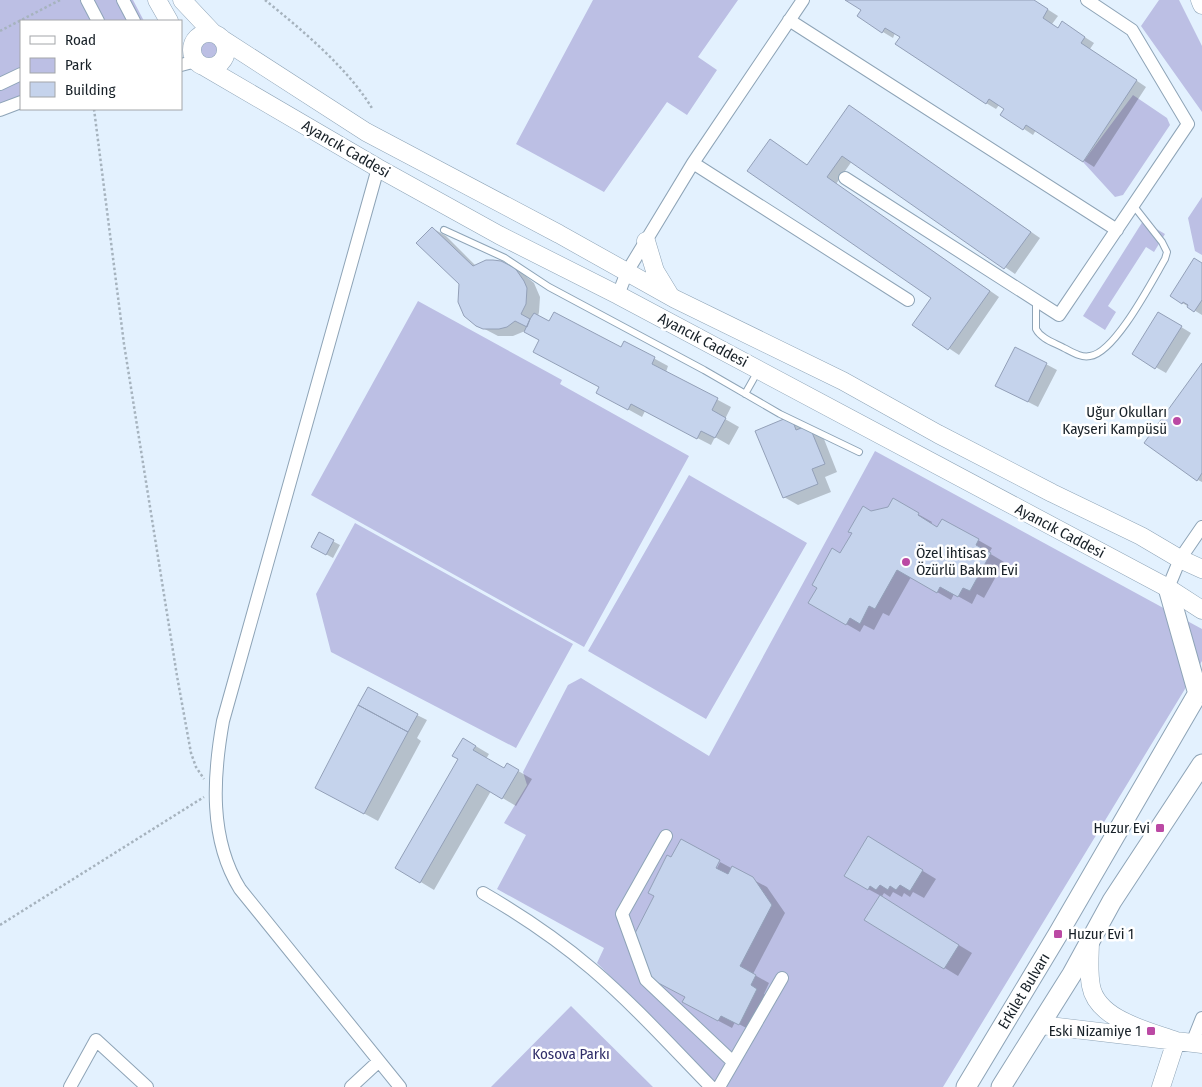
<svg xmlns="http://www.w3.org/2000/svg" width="1202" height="1087" font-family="'Fira Sans Condensed',sans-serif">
<rect width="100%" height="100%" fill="#e3f1fe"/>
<!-- green -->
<path fill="#bcbfe4" d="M0,0H133L144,21H21V104L0,113Z
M593,0H738L698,57L717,70L687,115L667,102L604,192L516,144Z
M1159,0H1179L1202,46V112L1141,26Z
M200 50a9 9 0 1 1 18 0a9 9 0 1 1-18 0Z
M1133,95L1167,118L1170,125L1123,195L1115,197L1083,162Z
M1202,197V255L1195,251L1188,218Z
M1143,221L1165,234L1154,252L1146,247L1108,306L1116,312L1105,330L1083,316Z
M418,301L562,380L560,384L689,456L584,647L311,495Z
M875,451L1202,629V661L943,1087H720L597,963L604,948L497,889L526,835L504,823L527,785L523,772L568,685L581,678L709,756Z
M689,475L807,543L706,719L588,651Z
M355,523L573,644L516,748L331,652L316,594Z
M571,1006L653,1087H491Z"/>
<!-- shadow -->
<path fill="#0003" d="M848,0H1033L1058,16L1052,24L1058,29H1072L1094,43L1090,49L1146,87L1094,167L1036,130L1033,135L1024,129L1005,109L999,105L996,109L986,103L895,33L893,38L883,32L862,10Z
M859,113L1040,238L1015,274L852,161L836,184L999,297L959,355L914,325L932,298L808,166Z
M432,228L446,236L476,266L508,265L522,273L534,283L540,297L539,312L538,316L550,322L621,349L624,342L668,366L666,372L731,407L725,419L739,427L729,445L715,437L711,445L645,411L642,417L611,400L601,387L540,340L525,331L513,336H498L477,325L461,284Z
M1202,264V315L1171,296Z
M1168,319L1191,333L1166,373L1133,354Z
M1016,348L1057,370L1038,407L1007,391Z
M1202,365V482L1198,480Z
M791,417L822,434L837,472L825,477L831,492L798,505L784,497Z
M893,500L932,522L931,524L938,528L978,540L992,548L989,553L1004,562L984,598L977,594L972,604L954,594L951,600L911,577L889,616L883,613L874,630L864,625L860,632L810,603L841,555L871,512L888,508Z
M319,534L340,545L333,558L313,547Z
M417,715L427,720L417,738L421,741L378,821L330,795Z
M464,739L489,754L486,759L505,770L508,765L532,779L516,806L491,791L434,890L396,867L459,759Z
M882,846L936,879L924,898L913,892L910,897L904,893L902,897L893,892L890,897L884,893L881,898L972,953L958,976L866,920L881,896L868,889Z
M720,862L767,887L785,913L753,974L769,983L764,994L770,997L752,1031L735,1022L732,1028L698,1010L714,874Z"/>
<!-- building -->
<path fill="#c5d3ec" stroke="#93a0b8" d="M845,0H1034L1048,9L1043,18L1058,28L1062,21L1085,37L1081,43L1137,80L1083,162L1026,125L1023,130L1000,115L1004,109L989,99L986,104L895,44L900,37L885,28L882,33L857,16L861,10Z
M849,105L1031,232L1004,269L842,156L827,177L990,291L948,350L912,325L931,298L747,171L770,139L807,165Z
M432,227L473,266L486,260H493L501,261L515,268L524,281L527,288L526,304L521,314L530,319L527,327L515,321L507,327L499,329H483L476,326L464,316L458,302L459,284L416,243Z
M1194,258L1202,263V300L1194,312L1187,307L1188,305L1183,302L1182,304L1170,296Z
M554,312L621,347L624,341L655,357L652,364L718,398L712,410L726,418L715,438L701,431L697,439L631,404L628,410L596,393L599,387L533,352L539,340L524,332L530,319L534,313L549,321Z
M1158,312L1182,326L1155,369L1132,354Z
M1015,347L1047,363L1028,402L995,386Z
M1202,363V473L1197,481L1144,443Z
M791,416L796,430L809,425L825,464L812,469L818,484L783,498L755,431Z
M893,498L919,513L918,515L937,527L942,519L979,539L976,545L991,553L970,591L963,588L958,597L940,587L937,593L897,570L875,609L869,606L860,624L850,618L846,625L808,603L817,588L812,585L832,548L840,553L852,533L848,532L863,506L871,511L888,507Z
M319,532L334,540L326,555L311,547Z
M368,687L418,714L408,732L358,705Z
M358,705L408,732L364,814L315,788Z
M463,738L476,746L473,750L504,768L507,763L519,770L502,799L477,784L420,883L395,868L458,759L452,756Z
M868,836L923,870L910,891L900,885L896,890L890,886L888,890L880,885L876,890L870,886L868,890L844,876Z
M681,839L720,860L716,868L728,874L732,866L753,877L772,905L740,966L756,975L751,985L757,989L739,1025L721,1016L718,1021L682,1002L685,997L645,976L632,939L654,896L648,893L667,855L671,857Z
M880,895L959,945L944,969L864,920Z"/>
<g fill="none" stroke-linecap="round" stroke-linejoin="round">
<defs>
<path id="lane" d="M444,230L505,258L549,287L704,370L780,414L859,452
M1036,301V329C1041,339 1055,343 1064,348C1072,352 1081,358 1090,356C1115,353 1152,281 1165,259L1167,252L1162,242L1133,205
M745,394L758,371"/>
<path id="street" d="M87,0L98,21
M123,0L134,21
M789,20L1117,230
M181,65L196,61
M0,84L21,74
M0,110L21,102
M693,163L908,300
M378,168L223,721C213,777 209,839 240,889L400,1087
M845,178L1059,315L1188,124L1132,30L1087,0
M618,295L627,272L693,163L803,0
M1168,588L1180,559L1202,527
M666,836L622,914L646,980L733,1062
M483,893C521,915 558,940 592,969C634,1005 672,1047 711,1087
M1192,1043L1202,1018
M70,1087L96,1040L147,1087
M351,1087L379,1061
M719,1087L782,978"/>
<path id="secondary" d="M157,0L169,21
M182,0L213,33
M1200,0L1202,5
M192 50a17 17 0 1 1 34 0a17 17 0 1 1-34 0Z
M222,39L366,132L559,234L675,299L843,381L938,434L1052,493L1141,536L1180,559L1202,569
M205,67L378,168L499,235L618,295L1168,588L1202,610
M646,241L655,271L669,294
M1090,939C1090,954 1088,971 1091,986C1097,1020 1149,1031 1176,1041L1161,1087
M1041,1025L1202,1044"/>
<path id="primary" d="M1168,588L1198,694L1202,691
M966,1087L1058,934L1202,686
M1001,1087L1072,974L1112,901L1202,764"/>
</defs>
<!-- lane casing -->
<use href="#lane" stroke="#8ea4b7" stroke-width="8"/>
<!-- street casing -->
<use href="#street" stroke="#8ea4b7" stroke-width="14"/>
<!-- secondary casing -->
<use href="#secondary" stroke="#8ea4b7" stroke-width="19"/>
<!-- primary casing -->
<use href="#primary" stroke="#8ea4b7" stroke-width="21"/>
<!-- path -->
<path stroke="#a6b3be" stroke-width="2.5" stroke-dasharray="2.5 2.5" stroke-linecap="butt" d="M265,0C301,29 350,70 373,110
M0,31L60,0
M94,109L124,344L177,676L191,753L196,767L204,779
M0,925L204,797"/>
<!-- lane -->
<use href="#lane" stroke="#fff" stroke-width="6"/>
<!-- street -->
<use href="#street" stroke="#fff" stroke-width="12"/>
<!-- secondary -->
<use href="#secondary" stroke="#fff" stroke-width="18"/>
<!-- primary -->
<use href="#primary" stroke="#fff" stroke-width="19"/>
</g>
<!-- markers -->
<g fill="#bb49a4" stroke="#fff" stroke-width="2">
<circle cx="1177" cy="421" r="5"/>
<circle cx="906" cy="562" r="5"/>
<rect x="1155" y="823" width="10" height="10" rx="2.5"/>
<rect x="1053" y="929" width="10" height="10" rx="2.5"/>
<rect x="1146" y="1026" width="10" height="10" rx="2.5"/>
</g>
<g text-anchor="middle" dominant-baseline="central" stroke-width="5" stroke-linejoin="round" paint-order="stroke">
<!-- street labels -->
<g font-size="15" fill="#182128" stroke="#fff">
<text transform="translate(346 149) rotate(30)">Ayancık Caddesi</text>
<text transform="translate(703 340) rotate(28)">Ayancık Caddesi</text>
<text transform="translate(1060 531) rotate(28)">Ayancık Caddesi</text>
<text transform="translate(1024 991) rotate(-59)">Erkilet Bulvarı</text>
</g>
<!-- poi labels -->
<g font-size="15" fill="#182128" stroke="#fff" text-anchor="end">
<text x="1167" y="412">Uğur Okulları<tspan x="1167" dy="17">Kayseri Kampüsü</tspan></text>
<text x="916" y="553" text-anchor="start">Özel ihtisas<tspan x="916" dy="17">Özürlü Bakım Evi</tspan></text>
<text x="1150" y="828">Huzur Evi</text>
<text x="1068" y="934" text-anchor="start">Huzur Evi 1</text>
<text x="1141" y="1031">Eski Nizamiye 1</text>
</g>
<!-- park labels -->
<g font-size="15" fill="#302e6a" stroke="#fff">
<text x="571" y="1054">Kosova Parkı</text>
</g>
</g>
<!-- legend -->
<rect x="20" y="20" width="162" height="90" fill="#ffffff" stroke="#a3a6a9"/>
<rect x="30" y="36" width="25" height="8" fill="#ffffff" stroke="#a3a6a9"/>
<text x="65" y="45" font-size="15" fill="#182128">Road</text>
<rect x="30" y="58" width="25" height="15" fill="#bcbfe4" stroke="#a3a6a9"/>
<text x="65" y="70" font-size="15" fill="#182128">Park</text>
<rect x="30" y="82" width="25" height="15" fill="#c5d3ec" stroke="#a3a6a9"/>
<text x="65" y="95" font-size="15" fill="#182128">Building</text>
</svg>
